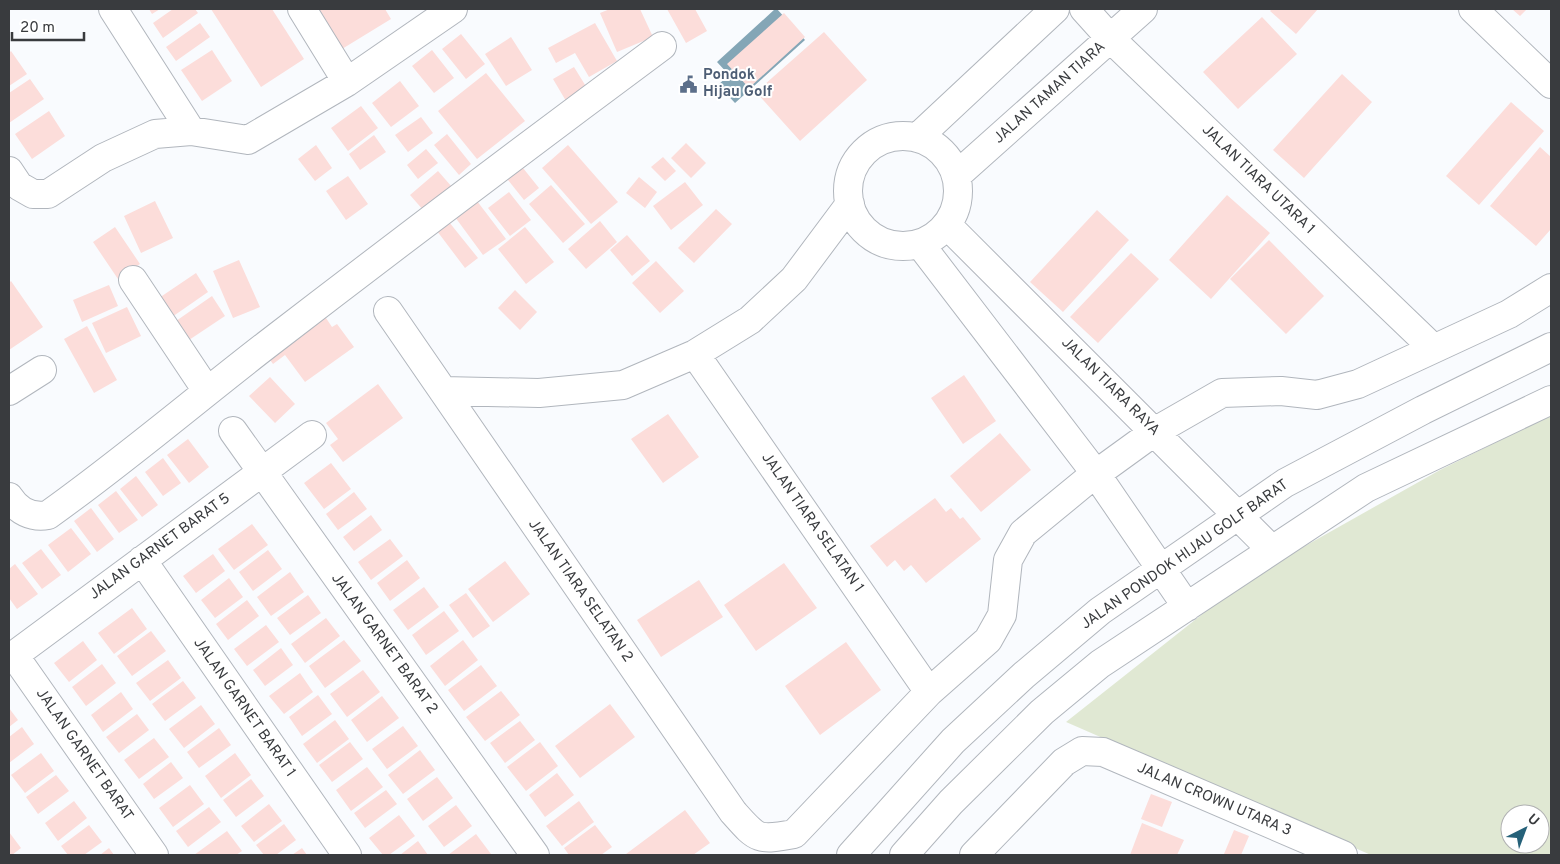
<svg xmlns="http://www.w3.org/2000/svg" width="1560" height="864" font-family="Overpass,sans-serif">
<rect width="100%" height="100%" fill="#f9fbfe"/>
<!-- green -->
<path fill="#e0e8d3" fill-rule="evenodd" d="M1551,415V855H1371L1066,722L1248,578L1440,470ZM1510,814H1540V844H1510Z"/>
<!-- water -->
<path fill="#84a6b6" d="M775,9H777L805,40L735,103L718,85L729,75L717,62Z"/>
<!-- building -->
<path fill="#fcddda" d="M149,9H160L152,14Z
M173,9H195L198,13L163,38L153,23Z
M211,9H272L304,59L261,87Z
M317,9H385L391,19L342,49Z
M610,9H640L653,37L617,52L600,13Z
M667,9H695L707,31L686,43Z
M1272,9H1318L1296,34L1270,11Z
M1512,9H1527L1520,16Z
M784,13L805,37L749,88L727,64Z
M1262,17L1297,54L1238,109L1203,72Z
M200,23L210,37L176,61L166,47Z
M595,23L617,61L589,77L575,53L556,63L548,48Z
M824,32L867,80L800,141L756,92Z
M461,34L485,64L466,79L442,49Z
M511,37L532,70L506,86L485,54Z
M212,50L232,81L202,101L181,70Z
M432,50L454,78L434,93L412,66Z
M11,51L27,74L9,86V53Z
M574,67L587,88L566,101L553,79Z
M486,73L525,121L477,159L438,111Z
M1342,74L1372,102L1304,178L1273,150Z
M30,79L44,99L9,123V93Z
M400,81L419,106L391,127L372,103Z
M1511,102L1544,131L1479,205L1446,176Z
M361,106L378,128L348,151L331,128Z
M49,111L65,136L32,159L15,134Z
M421,117L433,133L408,152L395,135Z
M447,134L471,164L459,175L434,145Z
M374,135L386,152L360,170L349,154Z
M686,143L706,163L691,178L671,158Z
M316,145L332,168L315,181L298,159Z
M568,145L618,202L591,224L542,168Z
M1540,147L1551,157V229L1536,246L1490,206Z
M426,149L438,163L418,179L407,165Z
M663,157L676,171L665,181L651,167Z
M519,163L539,188L524,200L504,175Z
M438,171L452,187L424,211L410,195Z
M348,176L368,204L346,220L326,191Z
M639,177L657,192L645,208L626,193Z
M685,182L703,205L671,230L653,206Z
M551,185L585,224L563,243L529,204Z
M509,192L531,220L510,236L488,208Z
M1227,195L1270,233L1211,299L1169,260Z
M155,201L173,238L141,253L124,216Z
M477,201L506,239L483,255L455,217Z
M716,209L732,224L694,263L678,248Z
M1097,210L1129,240L1063,312L1030,282Z
M600,221L617,242L586,269L568,249Z
M449,222L478,258L465,268L437,231Z
M115,227L140,264L118,279L93,242Z
M525,227L554,262L526,284L498,249Z
M627,235L650,261L632,276L610,250Z
M1269,240L1324,296L1286,334L1230,279Z
M1131,253L1159,279L1098,343L1070,317Z
M239,260L260,307L233,318L213,271Z
M656,261L684,291L660,313L632,283Z
M196,273L208,292L172,317L159,298Z
M11,281L43,327L9,350V283Z
M109,285L118,306L82,322L73,300Z
M515,290L537,312L520,330L498,308Z
M212,296L225,316L189,340L176,321Z
M127,307L141,336L106,353L92,323Z
M322,312L332,327L337,324L354,347L305,382L285,355L273,364L265,353Z
M87,326L117,380L94,393L64,339Z
M964,375L996,421L963,444L931,398Z
M270,377L295,404L275,423L249,396Z
M378,384L403,418L343,462L330,445L338,439L326,423Z
M668,414L699,457L663,483L631,439Z
M1000,433L1031,470L981,512L950,476Z
M188,439L209,467L189,483L167,455Z
M163,458L181,483L163,496L145,472Z
M331,463L351,489L324,509L304,483Z
M136,476L158,505L142,517L120,489Z
M116,491L138,520L119,533L98,505Z
M354,492L367,509L338,530L326,514Z
M935,498L946,512L951,508L960,519L963,517L981,539L926,583L911,565L904,571L895,560L887,567L870,546Z
M91,508L114,539L97,552L74,521Z
M371,515L382,530L354,551L343,537Z
M252,524L268,545L234,570L218,549Z
M71,528L91,554L68,572L48,545Z
M390,539L403,556L371,580L358,562Z
M41,549L61,575L42,589L22,563Z
M268,550L282,569L253,591L239,572Z
M213,554L225,571L196,593L183,576Z
M407,560L420,578L390,601L377,583Z
M505,561L530,594L493,622L468,589Z
M784,563L817,608L756,651L724,605Z
M15,564L38,594L17,609L9,598V569Z
M290,572L304,592L271,616L257,597Z
M229,578L243,597L215,618L201,600Z
M699,580L723,617L661,657L637,620Z
M424,587L439,607L408,630L393,610Z
M466,593L490,626L473,638L449,605Z
M308,595L321,613L290,635L277,618Z
M247,600L259,616L228,640L216,624Z
M132,608L147,629L114,654L98,633Z
M444,611L459,631L426,655L412,635Z
M326,618L340,636L305,663L291,644Z
M266,625L279,642L247,666L234,649Z
M151,631L166,651L132,676L117,656Z
M344,640L361,661L325,688L309,666Z
M463,640L478,660L445,686L430,666Z
M83,641L97,660L69,682L54,663Z
M846,642L881,690L820,735L785,686Z
M281,648L293,665L265,686L253,670Z
M168,660L181,678L150,701L136,683Z
M102,664L116,683L86,706L72,687Z
M481,665L497,686L464,711L448,690Z
M363,670L380,692L347,717L330,694Z
M300,673L313,692L284,714L269,696Z
M183,681L196,698L165,721L152,704Z
M501,691L520,715L485,741L466,717Z
M121,692L133,709L103,732L91,715Z
M318,695L332,714L302,736L289,717Z
M382,696L399,718L367,742L351,720Z
M610,704L635,737L580,778L555,746Z
M201,705L215,724L184,748L169,729Z
M9,708L18,720L9,727Z
M137,714L149,730L119,753L106,737Z
M335,720L349,739L317,763L303,744Z
M520,721L535,740L505,763L490,743Z
M403,726L418,746L387,769L372,749Z
M22,727L34,744L9,763V737Z
M219,728L231,745L199,768L187,752Z
M154,738L169,757L139,779L124,760Z
M350,742L363,759L332,782L319,765Z
M540,742L558,766L526,791L507,767Z
M420,750L435,770L403,794L388,775Z
M41,753L54,771L25,793L11,775Z
M235,753L251,775L221,798L205,776Z
M171,762L183,778L154,799L143,784Z
M367,767L383,787L351,811L336,790Z
M557,773L574,795L545,817L529,795Z
M56,775L69,791L38,814L26,797Z
M437,777L453,798L423,821L407,799Z
M251,779L264,796L236,817L223,800Z
M190,785L204,804L173,827L159,808Z
M386,790L397,804L365,828L354,813Z
M1151,794L1172,802L1162,827L1141,819Z
M74,801L87,818L58,841L45,823Z
M579,801L594,822L562,846L546,826Z
M269,804L282,821L254,842L241,826Z
M456,805L472,826L444,847L428,826Z
M209,807L221,822L188,847L176,831Z
M685,810L710,843L693,855H627L626,854Z
M399,815L415,836L389,855H383L369,838Z
M1142,823L1184,840L1177,855H1130Z
M284,824L296,840L276,855H264L256,845Z
M89,825L102,842L84,855H68L61,846Z
M595,825L612,847L601,855H569L564,848Z
M1234,830L1249,836L1241,855H1226L1224,854Z
M227,831L242,851L236,855H194Z
M9,832L21,848L12,855H9Z
M476,834L491,854L489,855H448Z
M418,841L428,855H400Z
M109,848L114,855H100Z
M302,848L307,855H292Z"/>
<g fill="none" stroke-linecap="round" stroke-linejoin="round">
<defs>
<path id="minor" d="M113,9L191,131
M302,9L347,82
M1084,9L1111,39L1433,348
M1473,9L1551,84
M848 191a55 55 0 1 1 110 0a55 55 0 1 1-110 0Z
M917,138L1055,9
M9,171L19,186L33,194H48L103,158L155,134L191,131L248,140L347,82L453,9
M956,176L1143,9
M947,225L1272,550
M920,244L1096,474L1187,607
M133,280L207,391
M388,311L733,812C757,839 757,841 794,834L929,692L988,640L1002,615L1008,560L1023,533L1085,482L1154,432L1222,393L1281,391L1317,395L1358,384L1509,314L1551,288
M695,354L929,692
M9,391L42,370
M443,391L539,393L623,385L695,354L750,320L794,279L850,204
M233,431L535,855
M9,497C18,511 32,518 48,515C124,461 195,400 269,343C399,243 530,144 662,46
M142,560L347,855
M14,655L154,855
M9,659L312,435
M851,855L953,741L1024,675L1100,611L1285,483L1423,410L1551,347
M904,855L951,802L1042,712L1100,664L1366,488L1551,400
M974,855L1064,762L1082,751L1103,752L1343,855"/>
</defs>
<!-- minor casing -->
<use href="#minor" stroke="#b1b6bd" stroke-width="30"/>
<!-- minor -->
<use href="#minor" stroke="#fff" stroke-width="28"/>
</g>
<!-- icons -->
<defs>
<symbol id="civic-bare" viewBox="-9 -9 18 18"><path d="M-.6-6.5H3V-4.5H.6V-3L4-1V1h2V6H-6V1h2V-1L-.6-3ZM-1.2 2.5V6h2.4V2.5Z" fill="#5c6f8a" stroke="#fff" stroke-width="2.5" paint-order="stroke"/></symbol>
</defs>
<g fill-rule="evenodd">
<use href="#civic-bare" x="676" y="72" width="25" height="25"/>
</g>
<g text-anchor="middle" dominant-baseline="central" stroke-width="4" stroke-linejoin="round" paint-order="stroke">
<!-- service labels -->
<g font-size="15" font-weight="bold" fill="#4e5e75" stroke="#fff" text-anchor="start">
<text x="703" y="75">Pondok<tspan x="703" dy="17">Hijau Golf</tspan></text>
</g>
<!-- street labels -->
<g font-size="15" fill="#393b3e" stroke="#fff">
<text transform="translate(1050 93) rotate(-42)">JALAN TAMAN TIARA</text>
<text transform="translate(1258 180) rotate(44)">JALAN TIARA UTARA 1</text>
<text transform="translate(1110 387) rotate(45)">JALAN TIARA RAYA</text>
<text transform="translate(812 523) rotate(55)">JALAN TIARA SELATAN 1</text>
<text transform="translate(160 547) rotate(-36)">JALAN GARNET BARAT 5</text>
<text transform="translate(1185 555) rotate(-35)">JALAN PONDOK HIJAU GOLF BARAT</text>
<text transform="translate(580 591) rotate(55)">JALAN TIARA SELATAN 2</text>
<text transform="translate(384 644) rotate(54)">JALAN GARNET BARAT 2</text>
<text transform="translate(244 708) rotate(55)">JALAN GARNET BARAT 1</text>
<text transform="translate(84 755) rotate(55)">JALAN GARNET BARAT</text>
<text transform="translate(1214 800) rotate(23)">JALAN CROWN UTARA 3</text>
</g>
</g>
<!-- border -->
<rect width="1560" height="864" fill="none" stroke="#393b3e" stroke-width="20"/>
<!-- north arrow -->
<g transform="translate(1525 829) rotate(42)"><circle r="24" fill="#ffffff" stroke="#b0b1b2"/>
<path d="M0-4L9 19L0 12L-9 19Z" fill="#256179"/>
<text y="-8" font-size="14" font-weight="bold" text-anchor="middle" fill="#393b3e">U</text>
</g>
<!-- scale -->
<path d="M12 32v8h72v-8" fill="none" stroke="#393b3e" stroke-width="2.5"/>
<text x="20" y="32" font-size="15" fill="#393b3e" stroke="#ffffff" stroke-width="4" paint-order="stroke">20 m</text>
</svg>
